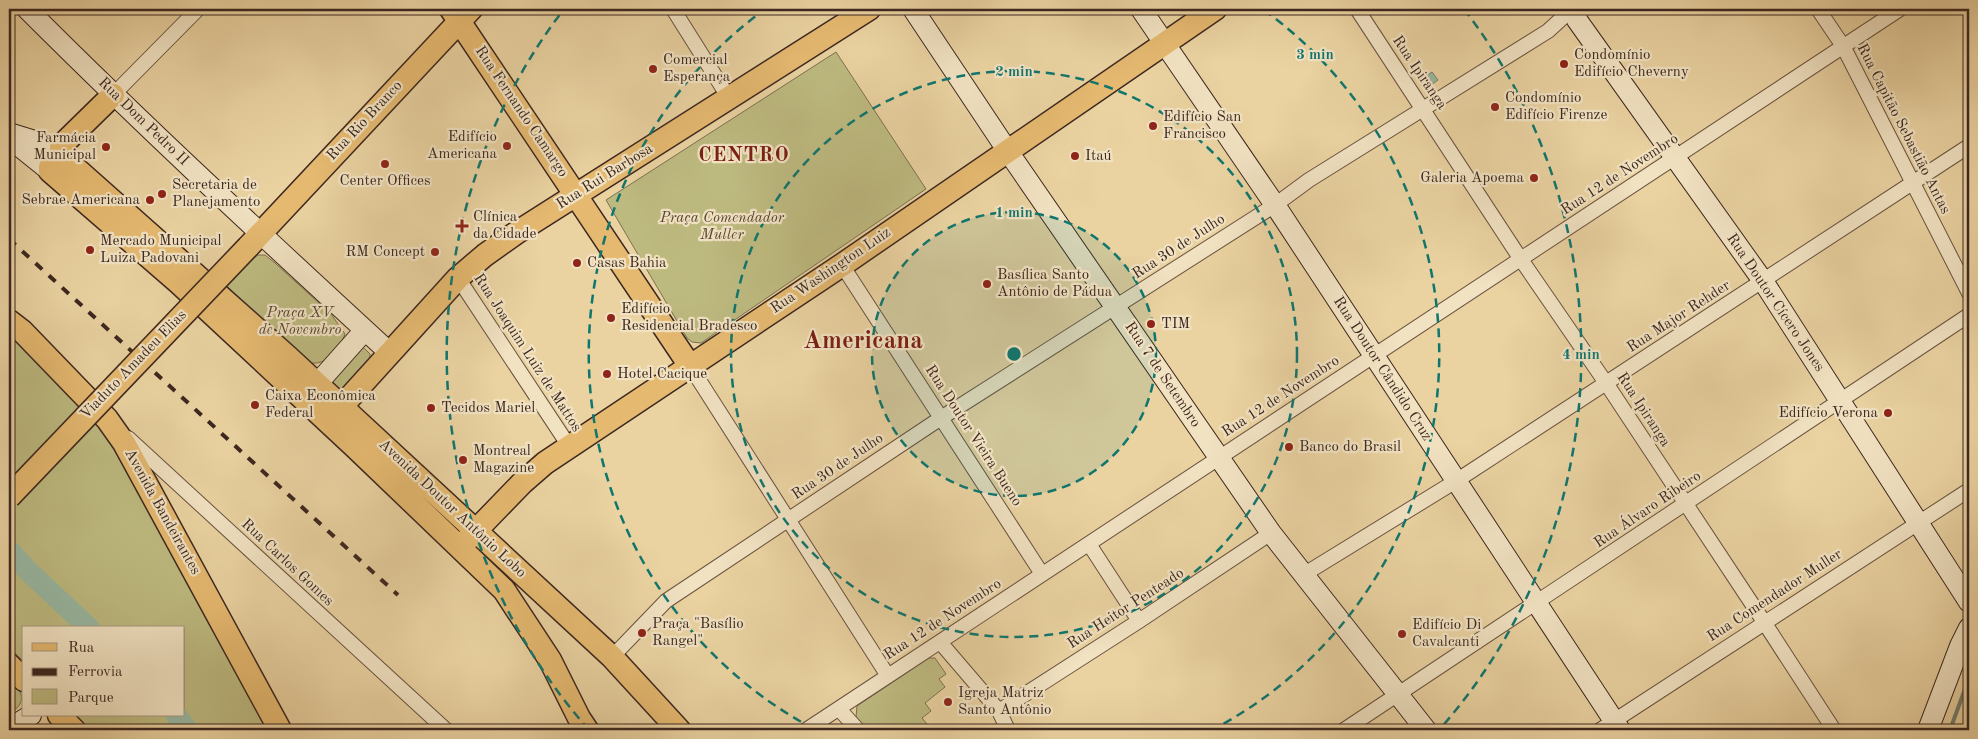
<svg xmlns="http://www.w3.org/2000/svg" width="1978" height="739" font-family="'Old Standard TT',serif">
<rect width="100%" height="100%" fill="#ead2a1"/>
<filter id="stains"><feTurbulence type="fractalNoise" baseFrequency=".004" numOctaves="4"/><feColorMatrix values="0 0 0 0 .2 0 0 0 0 .09 0 0 0 0 .02 0 0 0 .5 -.17"/></filter>
<radialGradient id="worn" r=".72"><stop offset=".6" stop-color="#630" stop-opacity="0"/><stop offset="1" stop-color="#630" stop-opacity=".3"/></radialGradient>
<!-- green -->
<path fill="#bdba80" stroke="#7c7050" d="M836,52L926,189L701,343L692,342L687,338L606,200Z
M250,255H265L275,263L331,314L345,334C340,348 328,365 311,363L276,334L224,283Z
M9,331L101,428L115,448L271,730H89L75,715H184V628H24V662L9,647Z
M361,345L370,354V360L340,392L328,383Z
M929,658H935L946,674L939,679L945,687L925,703L931,711L922,718L932,730H867L856,717L857,706Z
M9,677C22,691 29,702 9,714Z"/>
<!-- water -->
<path fill="#98b8a2" stroke="#737e6e" d="M1432,72L1438,80L1425,89L1419,81Z"/>
<g fill="none" stroke-linecap="round" stroke-linejoin="round">
<!-- stream -->
<path stroke="#737e6e" stroke-width="4" d="M1950,730L1969,678"/>
<!-- river -->
<path stroke="#98b8a2" stroke-width="21" d="M9,550L28,571L89,628
M176,715L188,730"/>
<defs>
<path id="street" d="M673,9L729,98
M1357,9L1520,258L1606,383L1764,622L1834,730
M1818,9L1843,46L1969,293
M113,95L198,9
M842,265L1042,574
M458,278L569,446
M690,366L888,676
M128,438L446,730
M1089,544L1139,621
M1303,575L1456,481L1969,146
M940,642L999,711L1008,730
M612,657L666,601L941,418L1275,205L1309,180L1548,31L1572,9
M839,709L858,730
M999,711L1139,621L1271,533
M806,730L1900,9
M1344,730L1969,315
M1600,730L1969,490"/>
<path id="secondary" d="M27,9C145,127 267,240 390,353
M913,9L1007,150L1271,533L1426,730
M1141,9L1275,205L1620,730
M1576,9L1577,20L1763,281L1969,602
M9,133L51,146L64,143
M9,138L50,171
M317,384L365,330
M9,729L31,715
M1928,730L1960,646L1969,628"/>
<path id="primary" d="M451,9L690,366
M113,95L64,143L61,148L63,157L288,357L612,657L679,730
M68,160L56,159L50,167V171L179,283L355,447L504,590L550,660L579,718L587,730
M248,247L471,9
M9,321L22,331L107,419L124,443L280,730
M332,417L458,278L485,255L516,233L869,9
M460,547L522,483L545,463L842,265L1215,9
M9,665L24,680
M59,715L74,730"/>
</defs>
<!-- street casing -->
<use href="#street" stroke="#685240" stroke-width="16"/>
<!-- secondary casing -->
<use href="#secondary" stroke="#3c2720" stroke-width="22"/>
<!-- primary casing -->
<use href="#primary" stroke="#3c2720" stroke-width="25"/>
<!-- street -->
<use href="#street" stroke="#f1e2c2" stroke-width="14"/>
<!-- secondary -->
<use href="#secondary" stroke="#f1e2c2" stroke-width="20"/>
<!-- primary -->
<use href="#primary" stroke="#e5b970" stroke-width="22"/>
<!-- rail -->
<path stroke="#3c2720" stroke-width="4" stroke-dasharray="9 9" stroke-linecap="butt" d="M9,239L398,595"/>
<defs>
<path id="primary-bridge" d="M9,497L248,247"/>
</defs>
<!-- primary-bridge casing -->
<use href="#primary-bridge" stroke="#3c2720" stroke-width="25" stroke-linecap="butt"/>
<!-- primary-bridge -->
<use href="#primary-bridge" stroke="#e5b970" stroke-width="22"/>
</g>
<!-- distance rings -->
<circle cx="1014" cy="354" r="142" fill="#0f766e" fill-opacity=".12"/>
<g fill="none" stroke="#0f766e" stroke-width="2.5" stroke-dasharray="9 6">
<circle cx="1014" cy="354" r="142"/>
<circle cx="1014" cy="354" r="283"/>
<path d="M814 729A425 425 0 0 1 764 10M1264 10A425 425 0 0 1 1214 729"/>
<path d="M589 730A567 567 0 0 1 564 9M1464 9A567 567 0 0 1 1439 730"/>
</g>
<!-- markers -->
<g fill="#8f2418" stroke="#f1e2c2" stroke-width="2">
<circle cx="1564" cy="64" r="5"/>
<circle cx="653" cy="69" r="5"/>
<circle cx="1495" cy="107" r="5"/>
<circle cx="1153" cy="126" r="5"/>
<circle cx="507" cy="146" r="5"/>
<circle cx="106" cy="147" r="5"/>
<circle cx="1075" cy="156" r="5"/>
<circle cx="385" cy="164" r="5"/>
<circle cx="1534" cy="178" r="5"/>
<circle cx="162" cy="194" r="5"/>
<circle cx="150" cy="200" r="5"/>
<path d="M459.5 218.5h5v5h5v5h-5v5h-5v-5h-5v-5h5z"/>
<circle cx="90" cy="250" r="5"/>
<circle cx="435" cy="252" r="5"/>
<circle cx="577" cy="263" r="5"/>
<circle cx="987" cy="284" r="5"/>
<circle cx="611" cy="318" r="5"/>
<circle cx="1151" cy="324" r="5"/>
<circle cx="607" cy="374" r="5"/>
<circle cx="255" cy="405" r="5"/>
<circle cx="431" cy="408" r="5"/>
<circle cx="1888" cy="413" r="5"/>
<circle cx="1289" cy="447" r="5"/>
<circle cx="463" cy="460" r="5"/>
<circle cx="642" cy="633" r="5"/>
<circle cx="1402" cy="634" r="5"/>
<circle cx="948" cy="702" r="5"/>
</g>
<g text-anchor="middle" dominant-baseline="central" stroke-width="4.5" stroke-linejoin="round" paint-order="stroke">
<!-- poi labels -->
<g font-size="15" fill="#3c2720" stroke="#f1e2c2" text-anchor="start">
<text x="1574" y="55">Condomínio<tspan x="1574" dy="17">Edifício Cheverny</tspan></text>
<text x="663" y="60">Comercial<tspan x="663" dy="17">Esperança</tspan></text>
<text x="1505" y="98">Condomínio<tspan x="1505" dy="17">Edifício Firenze</tspan></text>
<text x="1163" y="117">Edifício San<tspan x="1163" dy="17">Francisco</tspan></text>
<text x="497" y="137" text-anchor="end">Edifício<tspan x="497" dy="17">Americana</tspan></text>
<text x="96" y="138" text-anchor="end">Farmácia<tspan x="96" dy="17">Municipal</tspan></text>
<text x="1085" y="156">Itaú</text>
<text x="1524" y="178" text-anchor="end">Galeria Apoema</text>
<text x="385" y="181" text-anchor="middle">Center Offices</text>
<text x="172" y="185">Secretaria de<tspan x="172" dy="17">Planejamento</tspan></text>
<text x="140" y="200" text-anchor="end">Sebrae Americana</text>
<text x="473" y="217">Clínica<tspan x="473" dy="17">da Cidade</tspan></text>
<text x="100" y="241">Mercado Municipal<tspan x="100" dy="17">Luiza Padovani</tspan></text>
<text x="425" y="252" text-anchor="end">RM Concept</text>
<text x="587" y="263">Casas Bahia</text>
<text x="997" y="275">Basílica Santo<tspan x="997" dy="17">Antônio de Pádua</tspan></text>
<text x="621" y="309">Edifício<tspan x="621" dy="17">Residencial Bradesco</tspan></text>
<text x="1161" y="324">TIM</text>
<text x="617" y="374">Hotel Cacique</text>
<text x="265" y="396">Caixa Econômica<tspan x="265" dy="17">Federal</tspan></text>
<text x="441" y="408">Tecidos Mariel</text>
<text x="1878" y="413" text-anchor="end">Edifício Verona</text>
<text x="1299" y="447">Banco do Brasil</text>
<text x="473" y="451">Montreal<tspan x="473" dy="17">Magazine</tspan></text>
<text x="652" y="624">Praça "Basílio<tspan x="652" dy="17">Rangel"</tspan></text>
<text x="1412" y="625">Edifício Di<tspan x="1412" dy="17">Cavalcanti</tspan></text>
<text x="958" y="693">Igreja Matriz<tspan x="958" dy="17">Santo Antônio</tspan></text>
</g>
<!-- street labels -->
<g font-size="15" fill="#3c2720" stroke="#f1e2c2">
<text transform="translate(1419 73) rotate(56)">Rua Ipiranga</text>
<text transform="translate(521 112) rotate(56)">Rua Fernando Camargo</text>
<text transform="translate(365 121) rotate(-47)">Rua Rio Branco</text>
<text transform="translate(143 122) rotate(44)">Rua Dom Pedro II</text>
<text transform="translate(1903 129) rotate(63)">Rua Capitão Sebastião Antas</text>
<text transform="translate(1620 175) rotate(-33)">Rua 12 de Novembro</text>
<text transform="translate(605 177) rotate(-32)">Rua Rui Barbosa</text>
<text transform="translate(1179 247) rotate(-33)">Rua 30 de Julho</text>
<text transform="translate(831 271) rotate(-34)">Rua Washington Luiz</text>
<text transform="translate(1775 303) rotate(56)">Rua Doutor Cícero Jones</text>
<text transform="translate(1679 317) rotate(-33)">Rua Major Rehder</text>
<text transform="translate(527 353) rotate(57)">Rua Joaquim Luiz de Mattos</text>
<text transform="translate(134 365) rotate(-46)">Viaduto Amadeu Elias</text>
<text transform="translate(1382 369) rotate(57)">Rua Doutor Cândido Cruz</text>
<text transform="translate(1162 375) rotate(56)">Rua 7 de Setembro</text>
<text transform="translate(1281 397) rotate(-33)">Rua 12 de Novembro</text>
<text transform="translate(1643 410) rotate(57)">Rua Ipiranga</text>
<text transform="translate(973 436) rotate(57)">Rua Doutor Vieira Bueno</text>
<text transform="translate(838 467) rotate(-34)">Rua 30 de Julho</text>
<text transform="translate(452 509) rotate(43)">Avenida Doutor Antônio Lobo</text>
<text transform="translate(1648 510) rotate(-34)">Rua Álvaro Ribeiro</text>
<text transform="translate(162 512) rotate(61)">Avenida Bandeirantes</text>
<text transform="translate(287 563) rotate(43)">Rua Carlos Gomes</text>
<text transform="translate(1775 596) rotate(-33)">Rua Comendador Muller</text>
<text transform="translate(1126 609) rotate(-33)">Rua Heitor Penteado</text>
<text transform="translate(943 620) rotate(-33)">Rua 12 de Novembro</text>
</g>
<!-- park labels -->
<g font-size="15" font-style="italic" fill="#564433" stroke="#f1e2c2">
<text x="722" y="218">Praça Comendador<tspan x="722" dy="17">Muller</tspan></text>
<text x="300" y="313">Praça XV<tspan x="300" dy="17">de Novembro</tspan></text>
</g>
<!-- district labels -->
<g font-size="20" font-weight="bold" letter-spacing="1" fill="#7a1f14" stroke="#f1e2c2">
<text x="744" y="156">CENTRO</text>
</g>
<!-- town labels -->
<g font-size="25" font-weight="bold" fill="#7a1f14" stroke="#f1e2c2">
<text x="863" y="341">Americana</text>
</g>
</g>
<circle cx="1014" cy="354" r="8" fill="#0f766e" stroke="#f1e2c2" stroke-width="2.5"/>
<g font-size="15" text-anchor="middle" font-weight="bold" fill="#0f766e" stroke="#f1e2c2" stroke-width="4.5" stroke-linejoin="round" paint-order="stroke">
<text x="1315" y="59">3 min</text>
<text x="1014" y="76">2 min</text>
<text x="1014" y="217">1 min</text>
<text x="1581" y="359">4 min</text>
</g>
<!-- margin -->
<rect width="1978" height="739" fill="none" stroke="#ead2a1" stroke-width="30"/>
<rect x="10" y="10" width="1958" height="719" fill="none" stroke="#3c2720" stroke-width="2.5"/>
<rect x="15" y="15" width="1948" height="709" fill="none" stroke="#3c2720"/>
<!-- legend -->
<rect x="22" y="626" width="162" height="90" fill="#f1e2c2" stroke="#a99781"/>
<rect x="32" y="643" width="25" height="8" fill="#e5b970" stroke="#a99781"/>
<text x="68" y="652" font-size="15" fill="#3c2720">Rua</text>
<rect x="32" y="668" width="25" height="8" fill="#3c2720" stroke="#a99781"/>
<text x="68" y="676" font-size="15" fill="#3c2720">Ferrovia</text>
<rect x="32" y="689" width="25" height="15" fill="#bdba80" stroke="#a99781"/>
<text x="68" y="702" font-size="15" fill="#3c2720">Parque</text>
<rect width="100%" height="100%" filter="url(#stains)"/>
<rect width="100%" height="100%" fill="url(#worn)"/>
</svg>
